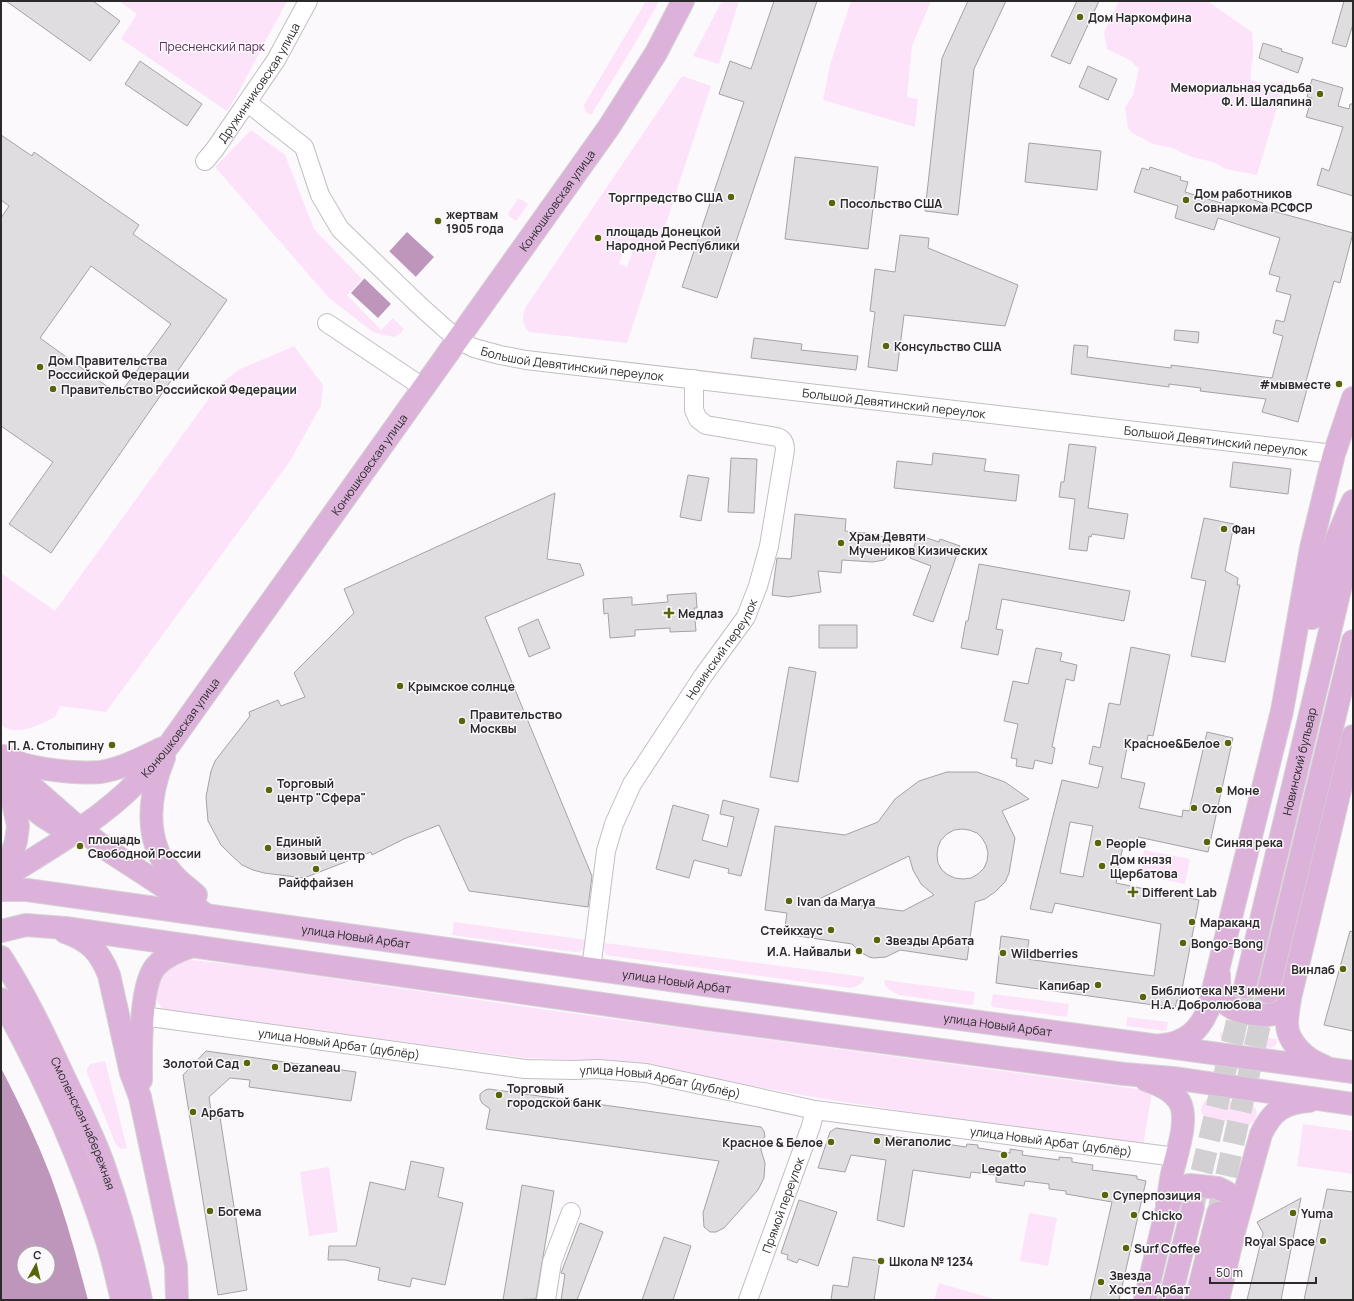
<svg xmlns="http://www.w3.org/2000/svg" width="1354" height="1301" font-family="Manrope,sans-serif">
<rect width="100%" height="100%" fill="#fcf9fc"/>
<!-- green -->
<path fill="#fce3fa" fill-rule="evenodd" d="M119,1H287L238,93L227,111L121,39L137,14Z
M646,1H659L636,42L591,115L585,111L584,105Z
M722,1H739L719,64L693,56Z
M851,1H931L912,46L907,97L918,99L915,127L823,100L830,65Z
M1119,1H1207L1252,32C1253,43 1254,53 1252,64C1251,70 1250,73 1251,80L1266,84L1285,81L1257,175L1226,169L1213,162L1192,157L1172,148L1153,144L1132,133L1128,128L1125,107L1133,95L1139,69L1130,60L1107,49L1104,32Z
M682,76L711,86L627,343L529,332C522,324 522,318 525,308ZM628,241L636,243L627,267L619,264Z
M251,130L285,155L314,229L362,279L347,295L381,330L393,318L404,329L401,333L394,337L383,335L373,332L329,298L215,167Z
M518,199L522,200L528,204L516,221L509,216L508,213Z
M294,346L323,385L321,406L288,464L106,712L60,706L55,717C40,724 16,738 1,725V573L55,611L218,386L238,370Z
M1144,850L1190,859L1185,884L1139,875Z
M454,922L587,940C585,949 584,952 574,952L452,935Z
M605,943L865,977C862,984 857,987 850,988L612,956C604,955 603,950 605,943Z
M184,959L256,967L540,1009L1152,1091L1143,1147L824,1099L622,1062L525,1058L163,1010C150,991 155,987 163,967Z
M884,980L975,992L973,1004L969,1005L899,995L888,989L885,985Z
M993,994L1069,1004L1067,1017L993,1007L991,1004Z
M1127,1017L1168,1022L1166,1031L1126,1026Z
M1220,1032L1277,1039L1276,1045L1271,1048L1223,1041L1220,1037Z
M105,1061L127,1148L121,1149L116,1145L87,1073V1069L90,1064Z
M1211,1098L1251,1104L1256,1109C1258,1115 1255,1123 1248,1125L1205,1118L1201,1111C1202,1104 1204,1099 1211,1098Z
M1303,1124L1353,1131V1174L1297,1166Z
M329,1167L338,1232L309,1236L300,1172Z
M1029,1213L1057,1218L1048,1266L1020,1261Z
M939,1283L994,1299V1300H934Z"/>
<!-- water -->
<path fill="#be96bb" fill-rule="evenodd" d="M407,232L434,257L378,318L351,293Z
M1,1068C19,1103 37,1140 51,1177C66,1217 77,1259 88,1300H1ZM24,1253H48V1277H24Z"/>
<!-- pier -->
<path fill="#fcf9fc" d="M388,250L417,278L392,305L363,277Z"/>
<!-- building -->
<path fill="#dfdddf" stroke="#a5a2a4" fill-rule="evenodd" d="M6,1H93L120,21L90,61Z
M774,1H817L717,298L682,287L744,102L719,94L730,61L751,69Z
M968,1H1006L974,69L958,215L925,211L942,58Z
M1077,1H1099L1070,64L1051,56Z
M1344,1H1353V24L1346,47L1332,43Z
M1263,43L1282,49L1281,51L1303,58L1298,73L1259,58Z
M140,61L202,104L187,126L125,84Z
M1088,66L1117,79L1108,100L1079,87Z
M1312,79L1343,88L1338,106L1349,109L1350,104H1353V196L1317,185L1322,168L1329,171L1343,127L1306,117L1312,98L1307,97Z
M1,135L32,156L34,152L139,225L133,234L227,300L51,553L9,524L53,462L1,426V218L9,206L1,200ZM91,266L171,324L119,395L40,338Z
M1029,143L1101,151L1097,190L1025,182Z
M795,157L878,167L868,249L785,239Z
M1150,167L1181,177L1180,180L1188,182L1185,192L1221,203L1224,194L1232,196L1233,193L1263,203L1262,205L1270,208L1269,210L1353,233L1340,283L1334,281L1306,381L1309,382L1298,422L1262,412L1266,399L1200,391L1201,388L1169,384V387L1071,374L1074,345L1088,346L1087,357L1171,368V365L1272,378L1283,336L1273,333L1276,320L1284,322L1291,295L1276,291L1280,277L1269,274L1280,238L1218,218L1214,230L1175,218L1178,206L1134,192L1142,168L1149,170Z
M900,235L929,238L928,248L1018,285L1005,326L904,315L897,371L868,367L875,312L870,311L875,269L895,272Z
M1175,330L1199,332L1198,343L1174,340Z
M754,338L802,344L801,350L858,356L856,370L751,358Z
M1069,444L1096,447L1088,508L1128,514L1124,539L1092,534L1091,537L1089,536L1087,551L1069,549L1075,499L1059,497L1061,482H1064Z
M933,453L986,459L984,471L1019,475L1016,501L894,488L897,461L932,465Z
M731,458L757,459L754,513L728,512Z
M1233,462L1291,469L1288,494L1230,487Z
M688,475L709,478L701,521L680,517Z
M555,493L547,559L580,564L584,575L485,617L592,876L588,907L469,891L439,825L406,838L372,855L371,852L304,878L264,873L253,870L242,865L230,854L221,845L208,821L206,797L211,771L215,761L225,748L250,716L249,712L278,700L281,706L305,697L294,673L354,613L344,589Z
M795,514L846,519L845,531L875,534L883,537L889,542L890,553L884,560L873,562L842,560L841,573L818,571L821,592L788,597L772,595L777,558L791,559Z
M1204,518L1234,524L1225,571L1238,578L1237,585H1240L1225,662L1191,656L1206,581L1191,578Z
M918,535L939,542L940,539L960,546L933,622L913,615L931,566L910,558Z
M979,564L1130,591L1124,621L1002,599L996,629L1003,630L998,655L961,648L966,621H968Z
M696,593L697,608H694L696,631L670,632V628L635,630V636L610,638L608,613L604,614L603,599L632,597V605L668,602L667,595Z
M538,619L550,648L529,657L518,628Z
M819,625H857V648H819Z
M1131,647L1170,655L1153,736L1148,735L1146,747L1128,743L1121,778L1145,783L1139,808L1182,817L1183,810L1189,811L1207,732L1233,738L1208,852L1138,837L1137,842L1124,840L1116,883L1199,900L1180,1000H1177L1175,1008L996,983L1001,936L1029,940L1026,959L1154,976L1161,924L1055,903L1052,913L1030,909L1062,780L1098,788L1103,767L1089,764L1093,746L1100,748L1109,703L1120,705ZM1070,822L1093,826L1083,877L1060,873Z
M1036,648L1062,653L1060,661L1077,665L1074,681L1066,679L1052,747L1055,748L1052,764L1035,760L1033,769L1016,766L1017,759L1011,758L1018,724L1004,721L1013,681L1028,684Z
M789,667L816,672L798,782L770,777Z
M947,772H977L1005,782L1029,799L1002,811L1015,838L1009,873L1005,882L995,892L985,899L975,902L967,960L900,950L886,957L874,958L869,957L859,951L852,944L784,934L787,913L765,910L775,826L845,835L878,822L895,799L919,781ZM962,829L969,830L977,833L982,838L986,845L988,853L987,861L984,868L978,874L971,878L963,879L955,878L948,875L942,870L938,863L937,855L938,847L941,840L947,834L954,830ZM909,856L913,870L921,884L934,895L903,911L817,900Z
M723,800L759,809L741,876L728,873L729,869L694,860L689,878L656,869L673,805L709,815L702,840L727,847L734,817L720,814Z
M1350,931L1353,932V1031L1324,1025Z
M206,1051L356,1072L351,1101L249,1087L250,1080L230,1078L209,1097L212,1118L220,1117L247,1290L218,1295L183,1075Z
M489,1089L761,1127L764,1131L765,1137L762,1139L761,1150L765,1163L764,1178L758,1190L724,1228L716,1232H710L704,1227L703,1213L719,1161L486,1129L490,1109L482,1103L480,1099V1094L485,1090Z
M836,1128L966,1147L967,1144L978,1145V1148L1010,1153V1149L1023,1151L1022,1155L1059,1160V1157L1072,1158V1162L1093,1165L1092,1170L1137,1176V1179L1146,1181L1119,1300H1090L1112,1202L1066,1194V1191L1049,1189V1184L1025,1181L1024,1186L996,1182V1175L971,1172L970,1178L913,1170L904,1227L877,1220L886,1160L851,1155L845,1172L818,1168L830,1132Z
M411,1161L444,1168L438,1197L463,1203L445,1285L412,1278L410,1287L378,1280L380,1268L345,1260H328L329,1246H356L370,1182L405,1190Z
M522,1185L554,1191L536,1299L503,1300Z
M1327,1189L1353,1192V1300H1304Z
M1301,1198L1281,1300H1247L1263,1233L1257,1222Z
M799,1200L837,1212L818,1266L799,1259L797,1263L787,1259L788,1255L781,1253Z
M580,1223L603,1232L577,1300H561L565,1274L561,1273Z
M664,1237L691,1246L673,1300H642Z
M853,1257L880,1261L874,1300H831L833,1285L848,1287Z"/>
<g fill="none" stroke-linecap="round" stroke-linejoin="round">
<!-- major-tunnel -->
<path stroke="#d2d0d2" stroke-width="22" stroke-dasharray="22 11" stroke-linecap="butt" d="M1194,1204L1245,987
M1219,1208L1266,997"/>
<defs>
<g id="minor">
<path id="s1" d="M248,103L304,147L320,195L340,229L421,307L458,340L474,348L500,355L526,360L1334,454"/>
<path id="s2" d="M205,161L215,149L276,60L308,1"/>
<path d="M327,323L424,388"/>
<path id="s3" d="M591,969L606,851L614,824L632,784L703,676L746,617L758,586L769,546L785,450C785,444 783,439 777,437L706,425L698,419L694,410V379"/>
<path id="s4" d="M143,1016L525,1069L574,1070L598,1069L646,1073L815,1110L1176,1157"/>
<path d="M546,1300L552,1262L571,1212"/>
<path id="s5" d="M748,1300L811,1126L815,1110"/>
</g>
<g id="major">
<path d="M1312,618C1321,578 1335,539 1353,501"/>
<path d="M4,756C24,769 76,774 100,772C122,769 143,757 163,748"/>
<path d="M164,758C149,794 143,840 171,872C178,881 188,888 196,895"/>
<path d="M1,761L22,778L79,828L109,851L201,911"/>
<path d="M1,785L13,803L18,826L16,841L12,854L1,872"/>
<path d="M6,787L44,817L60,827"/>
<path id="s6" d="M1,879C47,850 99,821 137,782C148,770 159,757 169,745L609,127L656,53L683,1"/>
<path id="s7" d="M1,890H27L713,986L1353,1072"/>
<path d="M1,931L26,925L65,928L708,1019L1124,1074L1173,1078L1353,1104"/>
<path d="M65,932C89,940 100,952 109,975L131,1073L140,1097L176,1266L177,1300"/>
<path id="s8" d="M1,957C25,994 44,1034 63,1075C77,1105 93,1134 104,1166C119,1209 132,1255 141,1300"/>
<path d="M1219,975C1219,984 1219,995 1225,1002C1234,1014 1269,1019 1281,1011C1286,1008 1288,1003 1290,998"/>
<path id="s9" d="M1245,987L1353,535"/>
<path d="M1268,992L1353,641"/>
<path d="M1,999C44,1076 80,1157 107,1241C113,1260 117,1280 122,1300"/>
<path d="M1162,1045C1185,1043 1199,1031 1208,1010L1282,711L1311,548L1334,454L1353,398"/>
<path d="M1324,1066C1307,1060 1287,1043 1287,1023C1287,1015 1289,1006 1290,998L1353,736"/>
<path d="M141,1080C141,1053 139,985 156,966C166,955 180,950 193,946"/>
<path d="M1146,1080C1158,1084 1172,1090 1179,1101C1190,1118 1176,1155 1172,1174C1170,1184 1169,1194 1167,1204"/>
<path d="M1145,1300L1166,1212L1174,1192L1185,1186L1190,1185L1218,1188L1226,1192L1232,1197L1236,1205V1222"/>
<path d="M1170,1300L1193,1207"/>
<path d="M1196,1300L1218,1213"/>
<path d="M1218,1300L1235,1228L1261,1134C1272,1111 1283,1103 1309,1101"/>
</g>
</defs>
<!-- minor casing -->
<use href="#minor" stroke="#c1bfc1" stroke-width="20"/>
<!-- major casing -->
<use href="#major" stroke="#d5d4d5" stroke-width="24"/>
<!-- minor -->
<use href="#minor" stroke="#fff" stroke-width="18"/>
<!-- major -->
<use href="#major" stroke="#dcb2da" stroke-width="22"/>
</g>
<!-- markers -->
<g fill="#58660b" stroke="#fcf9fc" stroke-width="1.5">
<circle cx="1080" cy="17" r="4"/>
<circle cx="1320" cy="94" r="4"/>
<circle cx="731" cy="197" r="4"/>
<circle cx="1186" cy="200" r="4"/>
<circle cx="832" cy="203" r="4"/>
<circle cx="438" cy="221" r="4"/>
<circle cx="598" cy="238" r="4"/>
<circle cx="886" cy="346" r="4"/>
<circle cx="40" cy="367" r="4"/>
<circle cx="1339" cy="384" r="4"/>
<circle cx="53" cy="389" r="4"/>
<circle cx="1224" cy="529" r="4"/>
<circle cx="841" cy="543" r="4"/>
<path d="M667 607h4v4h4v4h-4v4h-4v-4h-4v-4h4z"/>
<circle cx="400" cy="686" r="4"/>
<circle cx="462" cy="721" r="4"/>
<circle cx="1228" cy="743" r="4"/>
<circle cx="112" cy="745" r="4"/>
<circle cx="269" cy="790" r="4"/>
<circle cx="1219" cy="790" r="4"/>
<circle cx="1194" cy="808" r="4"/>
<circle cx="1207" cy="842" r="4"/>
<circle cx="1098" cy="843" r="4"/>
<circle cx="80" cy="846" r="4"/>
<circle cx="268" cy="848" r="4"/>
<circle cx="1102" cy="866" r="4"/>
<circle cx="316" cy="869" r="4"/>
<path d="M1131 886h4v4h4v4h-4v4h-4v-4h-4v-4h4z"/>
<circle cx="789" cy="901" r="4"/>
<circle cx="1192" cy="922" r="4"/>
<circle cx="831" cy="930" r="4"/>
<circle cx="877" cy="940" r="4"/>
<circle cx="1183" cy="943" r="4"/>
<circle cx="859" cy="951" r="4"/>
<circle cx="1003" cy="953" r="4"/>
<circle cx="1343" cy="969" r="4"/>
<circle cx="1098" cy="985" r="4"/>
<circle cx="1143" cy="997" r="4"/>
<circle cx="247" cy="1063" r="4"/>
<circle cx="275" cy="1067" r="4"/>
<circle cx="499" cy="1095" r="4"/>
<circle cx="193" cy="1112" r="4"/>
<circle cx="877" cy="1141" r="4"/>
<circle cx="831" cy="1142" r="4"/>
<circle cx="1004" cy="1155" r="4"/>
<circle cx="1105" cy="1195" r="4"/>
<circle cx="210" cy="1211" r="4"/>
<circle cx="1293" cy="1213" r="4"/>
<circle cx="1134" cy="1215" r="4"/>
<circle cx="1323" cy="1241" r="4"/>
<circle cx="1126" cy="1248" r="4"/>
<circle cx="881" cy="1261" r="4"/>
<circle cx="1101" cy="1282" r="4"/>
</g>
<g text-anchor="middle" dominant-baseline="central" stroke-width="3" stroke-linejoin="round" paint-order="stroke">
<!-- poi labels -->
<g font-size="12" font-weight="bold" fill="#2b2a2b" stroke="#fcf9fc" text-anchor="start">
<text x="1088" y="17">Дом Наркомфина</text>
<text x="1312" y="87" text-anchor="end">Мемориальная усадьба<tspan x="1312" dy="14">Ф. И. Шаляпина</tspan></text>
<text x="1194" y="193">Дом работников<tspan x="1194" dy="14">Совнаркома РСФСР</tspan></text>
<text x="723" y="197" text-anchor="end">Торгпредство США</text>
<text x="840" y="203">Посольство США</text>
<text x="446" y="214">жертвам<tspan x="446" dy="14">1905 года</tspan></text>
<text x="606" y="231">площадь Донецкой<tspan x="606" dy="14">Народной Республики</tspan></text>
<text x="894" y="346">Консульство США</text>
<text x="48" y="360">Дом Правительства<tspan x="48" dy="14">Российской Федерации</tspan></text>
<text x="1331" y="384" text-anchor="end">#мывместе</text>
<text x="61" y="389">Правительство Российской Федерации</text>
<text x="1232" y="529">Фан</text>
<text x="849" y="536">Храм Девяти<tspan x="849" dy="14">Мучеников Кизических</tspan></text>
<text x="678" y="613">Медлаз</text>
<text x="408" y="686">Крымское солнце</text>
<text x="470" y="714">Правительство<tspan x="470" dy="14">Москвы</tspan></text>
<text x="1220" y="743" text-anchor="end">Красное&amp;Белое</text>
<text x="104" y="745" text-anchor="end">П. А. Столыпину</text>
<text x="277" y="783">Торговый<tspan x="277" dy="14">центр "Сфера"</tspan></text>
<text x="1227" y="790">Моне</text>
<text x="1202" y="808">Ozon</text>
<text x="88" y="839">площадь<tspan x="88" dy="14">Свободной России</tspan></text>
<text x="276" y="841">Единый<tspan x="276" dy="14">визовый центр</tspan></text>
<text x="1215" y="842">Синяя река</text>
<text x="1106" y="843">People</text>
<text x="1110" y="859">Дом князя<tspan x="1110" dy="14">Щербатова</tspan></text>
<text x="316" y="882" text-anchor="middle">Райффайзен</text>
<text x="1142" y="892">Different Lab</text>
<text x="797" y="901">Ivan da Marya</text>
<text x="1200" y="922">Мараканд</text>
<text x="823" y="930" text-anchor="end">Стейкхаус</text>
<text x="885" y="940">Звезды Арбата</text>
<text x="1191" y="943">Bongo-Bong</text>
<text x="851" y="951" text-anchor="end">И.А. Найвальи</text>
<text x="1011" y="953">Wildberries</text>
<text x="1335" y="969" text-anchor="end">Винлаб</text>
<text x="1090" y="985" text-anchor="end">Капибар</text>
<text x="1151" y="990">Библиотека №3 имени<tspan x="1151" dy="14">Н.А. Добролюбова</tspan></text>
<text x="239" y="1063" text-anchor="end">Золотой Сад</text>
<text x="283" y="1067">Dezaneau</text>
<text x="507" y="1088">Торговый<tspan x="507" dy="14">городской банк</tspan></text>
<text x="201" y="1112">Арбатъ</text>
<text x="885" y="1141">Мегаполис</text>
<text x="823" y="1142" text-anchor="end">Красное &amp; Белое</text>
<text x="1004" y="1168" text-anchor="middle">Legatto</text>
<text x="1113" y="1195">Суперпозиция</text>
<text x="218" y="1211">Богема</text>
<text x="1301" y="1213">Yuma</text>
<text x="1142" y="1215">Chicko</text>
<text x="1315" y="1241" text-anchor="end">Royal Space</text>
<text x="1134" y="1248">Surf Coffee</text>
<text x="889" y="1261">Школа № 1234</text>
<text x="1109" y="1275">Звезда<tspan x="1109" dy="14">Хостел Арбат</tspan></text>
</g>
<!-- park labels -->
<g font-size="12" fill="#5a2959" stroke="#fcf9fc">
<text x="212" y="46">Пресненский парк</text>
</g>
<!-- street labels -->
<g font-size="12" fill="#2b2a2b" stroke="#fcf9fc">
<text stroke="none"><textPath href="#s2" startOffset="95">Дружинниковская улица</textPath></text>
<text stroke="none"><textPath href="#s6" startOffset="885">Конюшковская улица</textPath></text>
<text stroke="none"><textPath href="#s1" startOffset="441">Большой Девятинский переулок</textPath></text>
<text stroke="none"><textPath href="#s1" startOffset="765">Большой Девятинский переулок</textPath></text>
<text stroke="none"><textPath href="#s1" startOffset="1089">Большой Девятинский переулок</textPath></text>
<text stroke="none"><textPath href="#s6" startOffset="561">Конюшковская улица</textPath></text>
<text stroke="none"><textPath href="#s3" startOffset="353">Новинский переулок</textPath></text>
<text stroke="none"><textPath href="#s6" startOffset="237">Конюшковская улица</textPath></text>
<text stroke="none"><textPath href="#s9" startOffset="232">Новинский бульвар</textPath></text>
<text stroke="none"><textPath href="#s7" startOffset="358">улица Новый Арбат</textPath></text>
<text stroke="none"><textPath href="#s7" startOffset="682">улица Новый Арбат</textPath></text>
<text stroke="none"><textPath href="#s7" startOffset="1006">улица Новый Арбат</textPath></text>
<text stroke="none"><textPath href="#s4" startOffset="198">улица Новый Арбат (дублёр)</textPath></text>
<text stroke="none"><textPath href="#s4" startOffset="522">улица Новый Арбат (дублёр)</textPath></text>
<text stroke="none"><textPath href="#s8" startOffset="186">Смоленская набережная</textPath></text>
<text stroke="none"><textPath href="#s4" startOffset="918">улица Новый Арбат (дублёр)</textPath></text>
<text stroke="none"><textPath href="#s5" startOffset="101">Прямой переулок</textPath></text>
</g>
</g>
<!-- border -->
<rect width="1354" height="1301" fill="none" stroke="#2b2a2b" stroke-width="4"/>
<!-- north arrow -->
<g transform="translate(36 1265) rotate(8)"><circle r="19" fill="#fcf9fc" stroke="#a8a6a8"/>
<path d="M0-3L7 15L0 10L-7 15Z" fill="#58660b"/>
<text y="-6" font-size="11" font-weight="bold" text-anchor="middle" fill="#2b2a2b">С</text>
</g>
<!-- scale -->
<path d="M1210 1277v6h106v-6" fill="none" stroke="#2b2a2b" stroke-width="2"/>
<text x="1216" y="1277" font-size="12" fill="#2b2a2b" stroke="#fcf9fc" stroke-width="3" paint-order="stroke">50 m</text>
</svg>
